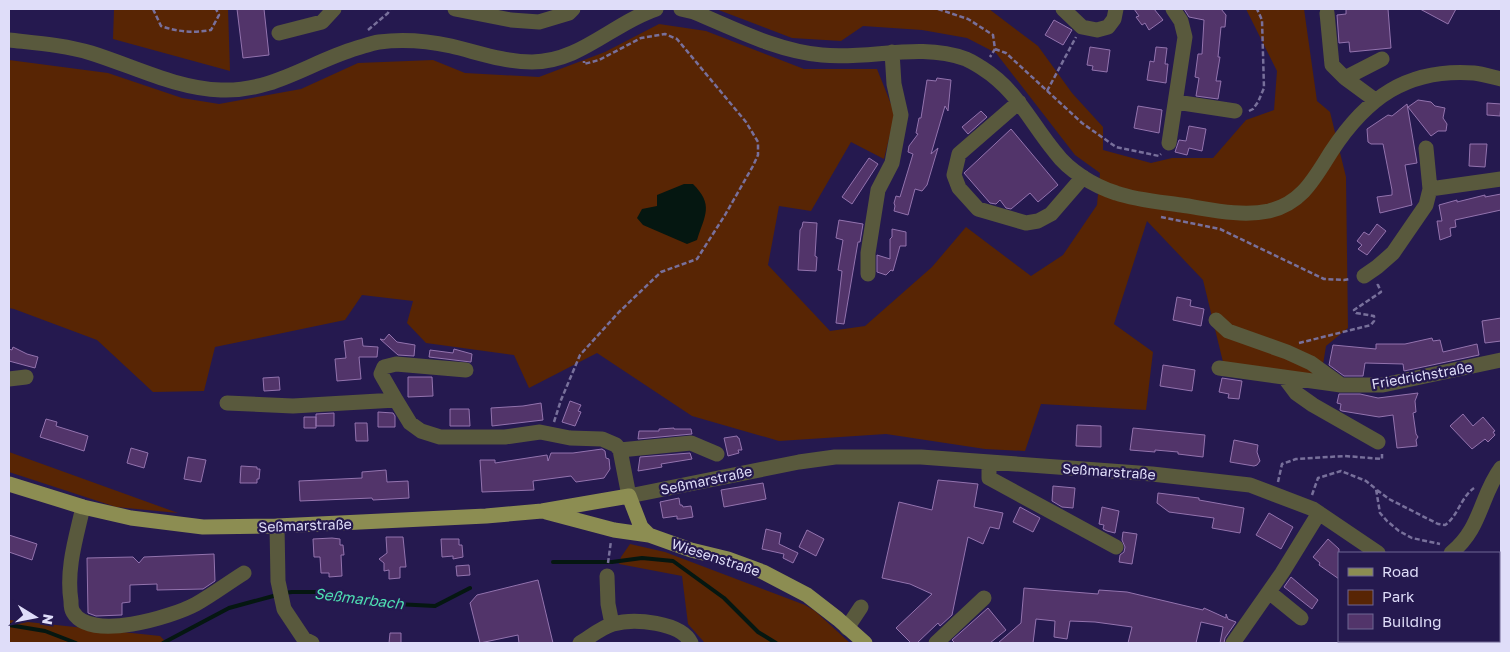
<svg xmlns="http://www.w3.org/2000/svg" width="1510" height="652" font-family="'Golos Text',sans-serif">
<rect width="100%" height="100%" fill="#25194f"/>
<!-- green -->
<path fill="#582504" d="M114,9H228L230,71L113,39Z
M716,9H989L1038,46L1072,93L1103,127V150L1151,163L1172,158H1213L1246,120L1274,110L1277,71L1246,9H1304L1317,101L1330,112L1346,177L1348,328L1326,346L1321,377L1223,362L1203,280L1147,221L1114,324L1153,352L1146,410L1041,404L1025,451L985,449L886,434L779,441L692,416L597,353L529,388L514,355L426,343L407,323L413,301L362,295L345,320L215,347L204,391L153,392L97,340L14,309L9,308V60L108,73L182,98L219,104L301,89L358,63L433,60L465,73L539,77L605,52L659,24L706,31L804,69H877L895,114L884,159L851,142L811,211L779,206L768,265L830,331L865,326L932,267L966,227L1031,276L1063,255L1097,205L1100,173L1075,155L996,53L967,38L922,30L863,26L841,41L792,38Z
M9,452L178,513L116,507L9,472Z
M630,544L665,552L805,605L815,611L850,643L704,642L688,624L682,576L619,564L621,557Z
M9,620L160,636L167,643H9Z"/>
<!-- water -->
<path fill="#051711" d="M684,184H693C714,205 705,215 697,240L687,244L643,225L637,218L642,209L657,206V195Z"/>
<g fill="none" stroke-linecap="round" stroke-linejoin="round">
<!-- stream -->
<path stroke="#051711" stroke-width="4" d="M553,562H612L642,558L673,561L724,598L758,632L776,643
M283,593L292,592H329L377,603L435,606L470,588
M9,625L45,631L76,643
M163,643L229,608L277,595"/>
</g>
<!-- building -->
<path fill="#52346a" stroke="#9373ae" d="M237,9H264L269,55L243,58Z
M1134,9H1154L1163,20L1149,30L1145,23L1142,25L1136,17L1139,16Z
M1184,9H1221L1226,15L1225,27H1221L1218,57H1220L1216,81H1221L1218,99L1196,96L1199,78L1195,77L1198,54H1202L1204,20L1189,17Z
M1346,9H1388L1391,48L1350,52L1349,42L1339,43L1337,15L1346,14Z
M1420,9H1456L1448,24Z
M1054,20L1072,30L1063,45L1045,35Z
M1090,47L1110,50L1107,72L1092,70L1093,66L1087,65Z
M1156,47L1167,48L1165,64H1168L1166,83L1147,80L1150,61L1154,62Z
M937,78L951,80L948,111L945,106L931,154L938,148L927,185L922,191L915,189L908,215L894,211L895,206L894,203L896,196L900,197L913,154L908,152L909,146L918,134L916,133L919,118H921L927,80L936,81Z
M1418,100L1431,102L1435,106L1445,108L1443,118L1447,124L1446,131H1438L1431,136L1408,107Z
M1487,103L1501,104L1500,116L1487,115Z
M1407,104L1417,163L1405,165L1412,205L1380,213L1377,197L1392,195V190L1383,144H1371L1368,142L1367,129L1388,115L1392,116Z
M1138,106L1162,110L1159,133L1134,128Z
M981,111L987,117L968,134L962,127Z
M1189,126L1206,129L1202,151L1189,148L1187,155L1175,152L1179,140L1186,141Z
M1011,129L1058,185L1038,202L1030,193L1011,209L1006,208L1000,200L996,204L990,203L964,173Z
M1470,144H1487L1485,167L1469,166Z
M869,158L878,164L852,204L842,197Z
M1501,194V210L1455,220L1456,227L1450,228L1451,236L1440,240L1437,221H1442L1439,205L1457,200V202L1485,195V197Z
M839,220L863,224L860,242H858L844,324L836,323L842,271L838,270L843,240L836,238Z
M803,222L817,223L815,256L817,257L816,271L798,270L800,230L802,227Z
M1377,224L1386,231L1367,255L1358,249L1362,245L1357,241L1364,232L1369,235Z
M892,229L906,232V246H900L893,271L891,270L886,275L877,272V255L890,259V239L892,237Z
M1177,297L1191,300L1190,306L1204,309L1201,326L1173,320Z
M1501,318V341L1485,343L1482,321Z
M389,334L397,342L415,345L414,356L398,355L380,339L384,340Z
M362,338L363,346L378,347L377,357H359L361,379L337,381L335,359L346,358L344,341Z
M1432,338L1433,341L1440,340L1443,352L1477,344L1479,355L1404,371L1403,364L1365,363L1363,376H1344L1329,365L1333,345L1376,349V344H1405Z
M13,347L27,354L38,357L35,368L9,361V349L12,350Z
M454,349L472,354L471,362L429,357L430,350L453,353Z
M1163,365L1195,370L1192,391L1160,386Z
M279,377L280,390L264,391L263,378Z
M408,377H432L433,396L408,397Z
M1222,378L1242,381L1239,399L1228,398L1229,394L1219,392Z
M1418,393L1415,401L1416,412L1413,413L1416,434L1418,437L1416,440L1417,446L1397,448L1393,415L1379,417L1342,411L1340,410L1341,404L1337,403L1339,394H1360L1378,398Z
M570,401L581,405L578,411L581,412L575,426L562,422Z
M541,403L543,420L492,426L491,408L523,406Z
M450,409H469L470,426H450Z
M378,412L393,413L395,416V427H378Z
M334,413V426H316V414Z
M1463,414L1473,426L1483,417L1495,431L1493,432L1495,435L1488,442L1485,439L1472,449L1450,426Z
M304,417H316V428H304Z
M46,419L57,422L56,426L88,436L84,451L40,437Z
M355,423H367L368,441H356Z
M1077,425L1101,426V447L1076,446Z
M674,428V429H691L692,434L638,439L639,431H659V429Z
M1133,428L1205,435L1203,457L1178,454V452L1155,450V452L1130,450Z
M737,436L738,438H739L742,450H738L739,453L728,456L724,438Z
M1234,440L1258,445L1257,452L1260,461L1257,465L1254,466L1230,462Z
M131,448L148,453L144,468L127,463Z
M602,449L605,451L606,458L609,459L610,469L604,478L576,482L571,476L533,481L534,490L482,492L480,460H495V463L547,455L548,461L551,453H573Z
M690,453L692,459L661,464L662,467L638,471L640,457Z
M188,457L206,460L201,482L184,479Z
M241,466L257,467V469H260L259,479H257V483H240Z
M386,470L387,482L408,481L409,498L373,500L372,498L300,501L299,481L362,478V472Z
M938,480L978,484L974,507L1003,513L999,529L990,527L983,544L968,537L952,615L940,626L938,623L917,643H911L896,628L932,594L910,584L882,578L899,502L932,510Z
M763,483L766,499L724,507L721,490Z
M1053,486L1075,488L1073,508L1062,507L1052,501Z
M1158,493L1199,498V500L1244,508L1240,533L1212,528L1214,518L1169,512L1157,503Z
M679,498L680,505H682L683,507L691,506L693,517L681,519H677V516L663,518L660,502Z
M1020,507L1040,518L1033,532L1013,522Z
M1102,507L1119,511L1115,533L1107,531L1103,529L1104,525L1099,524Z
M1269,513L1293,527L1281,549L1256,535Z
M766,529L781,533L779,544L798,553L793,563L783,558L784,554L762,549Z
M807,530L824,539L816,556L799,547Z
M1123,532L1137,534L1132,564L1119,562L1120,555L1124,552L1125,547L1122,540Z
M9,535L37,544L32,560L9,552Z
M386,537H403L406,567H400V578L389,579V570L384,571V563L379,559L387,553Z
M332,538L340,539V545H343L344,555H341L342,576L329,577V573H321L320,557H314L313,539Z
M441,539H459V545H462L463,557L453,559V556L442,557Z
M1328,539L1339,549V579L1319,565L1320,563L1313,557Z
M214,554L215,581L203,589L157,590V584L130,585V602L122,603V615L96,616L88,613L87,558L133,557L139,563L144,557Z
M469,565L470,575L457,576L456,566Z
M1291,577L1318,600L1312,609L1284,587Z
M538,580L553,643H519L518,635L480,643L470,603L477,595Z
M1024,588L1098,594L1099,590L1127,592L1203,610L1204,608L1226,618V614L1228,619L1236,622L1225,638L1224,643H1220L1223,627L1201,622L1196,643H1128L1132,627L1095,622L1070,621L1067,639L1054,637L1055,621L1036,619L1033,643H998L1021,623Z
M988,608L1006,630L990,643H955L952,640Z
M390,633H401V643H389Z"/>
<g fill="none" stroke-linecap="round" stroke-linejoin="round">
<!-- path -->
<path stroke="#78709b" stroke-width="2.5" stroke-dasharray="5 2.5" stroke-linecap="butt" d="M153,9L161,26C178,32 193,33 211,30L219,15L216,9
M938,9L968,19L993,35L995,49L990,57
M368,30L388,13L390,9
M995,49L1006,53L1082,123L1116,147L1159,156L1161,154
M1047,91L1076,37
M1249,111L1253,109L1258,102L1264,88L1262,20L1257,9
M1161,217L1220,229L1324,279L1344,280L1350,279
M1299,343L1371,325L1374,321V316L1356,313L1354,310L1381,292L1378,285L1375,286
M554,422L561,400L580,355L619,312L661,272L697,259L725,215L753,166L758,155V142L746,122L677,39L665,34L641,38L599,60L584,64V61
M1278,482L1282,464L1296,459L1345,456L1382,459V454
M1377,490L1389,499L1438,524L1445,525C1458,516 1461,497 1474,488
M1312,495L1318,478L1341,471L1366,481L1376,489L1380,513L1387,521L1399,531L1412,538L1440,544
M608,563L611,541"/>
<!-- minor -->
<path stroke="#59593d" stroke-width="15" d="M455,9L511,20L539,22L569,13L573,9
M681,9L694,12C735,29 777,51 822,55C870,60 919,42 966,59C971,61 977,65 982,68C1017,90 1030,122 1055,152C1069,171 1094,186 1116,193C1136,200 1160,202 1181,205C1209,209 1240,217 1269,211C1302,203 1314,179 1331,152C1366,98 1407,68 1474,73C1483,74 1492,77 1501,79
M1063,9L1082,27L1097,30L1108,27L1114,19L1116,9
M1327,13L1332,65L1345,78
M279,33L322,22L334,9
M9,40C36,43 65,45 91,53C133,66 177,89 221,90C273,92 310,62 357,48C364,46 372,43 379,42C402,39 428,41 451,46C477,52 504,62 532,62C580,62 613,23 656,9
M1375,100L1345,78L1382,59
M1019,102L959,154L954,175L959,188L978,209L1026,223L1038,221L1051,214L1083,177
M1176,102L1235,111
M1169,143L1185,37L1181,21L1173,9
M1426,148L1430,189L1501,179
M868,274V253L878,190L892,163L901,115L894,84L892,52
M1364,276L1377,267L1393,253L1426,205L1430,189
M1216,320L1228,331L1287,352L1311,363L1340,384
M1219,368L1341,385H1383L1501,360
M1284,377L1296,393L1313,405L1378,442
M9,379L26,377
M396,400L381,374L384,367L396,364L466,370
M227,403L293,406L396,400L410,423L421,431L440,437H505L540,432L570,438L602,439L616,445L620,450
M717,454L691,443L620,450L629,496L799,462L835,457H921L1152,474L1250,485L1313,509L1378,553
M989,463V478L1116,547
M83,507C76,538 66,569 71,601C71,605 71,609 73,612C90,642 172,617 196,604C212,595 228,583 244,573
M277,526L278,581L284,609L304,639L312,643
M1451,553C1482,528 1480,496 1501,468
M1499,575L1501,572
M607,576L608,604L612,624
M1269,592L1301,618
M847,628L861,607
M580,643C590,637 602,627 613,624C634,618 681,622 691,643
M936,643L984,598
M1233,643L1282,573L1319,513"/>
<!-- major -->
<path stroke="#8c8d52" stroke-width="15" d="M9,484L83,507L131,518L203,527L277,526L486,516L542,511L629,496L641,527L649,535L691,550L728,559L763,572L807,595L838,619L865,643
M546,512L614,530L649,535"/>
</g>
<g text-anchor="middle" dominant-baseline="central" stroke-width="4.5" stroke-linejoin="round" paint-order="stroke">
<!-- street labels -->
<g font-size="14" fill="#dfddf9" stroke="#25194f">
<text transform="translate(1422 375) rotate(-10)">Friedrichstraße</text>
<text transform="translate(1109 471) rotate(4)">Seßmarstraße</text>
<text transform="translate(706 480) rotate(-12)">Seßmarstraße</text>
<text transform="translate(305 525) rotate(-2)">Seßmarstraße</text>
<text transform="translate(716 557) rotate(18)">Wiesenstraße</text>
</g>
<!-- water labels -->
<g font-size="15" font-style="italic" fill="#4eddb1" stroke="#25194f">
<text transform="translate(359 598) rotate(7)">Seßmarbach</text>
</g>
</g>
<!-- border -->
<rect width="1510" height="652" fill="none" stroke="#dfddf9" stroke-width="20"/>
<!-- legend -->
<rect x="1338" y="552" width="162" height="90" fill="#25194f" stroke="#6f6793"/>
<rect x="1348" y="568" width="25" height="8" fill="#8c8d52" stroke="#6f6793"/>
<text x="1382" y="577" font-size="15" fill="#dfddf9">Road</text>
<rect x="1348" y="590" width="25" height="15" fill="#582504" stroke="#6f6793"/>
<text x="1382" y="602" font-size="15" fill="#dfddf9">Park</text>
<rect x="1348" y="614" width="25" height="15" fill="#52346a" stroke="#6f6793"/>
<text x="1382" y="627" font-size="15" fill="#dfddf9">Building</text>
<!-- north arrow -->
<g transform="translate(35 617) rotate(100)" stroke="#25194f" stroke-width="4" paint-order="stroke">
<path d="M0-4L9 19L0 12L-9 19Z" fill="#dfddf9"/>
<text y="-8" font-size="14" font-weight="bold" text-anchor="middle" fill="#dfddf9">N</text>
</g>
</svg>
